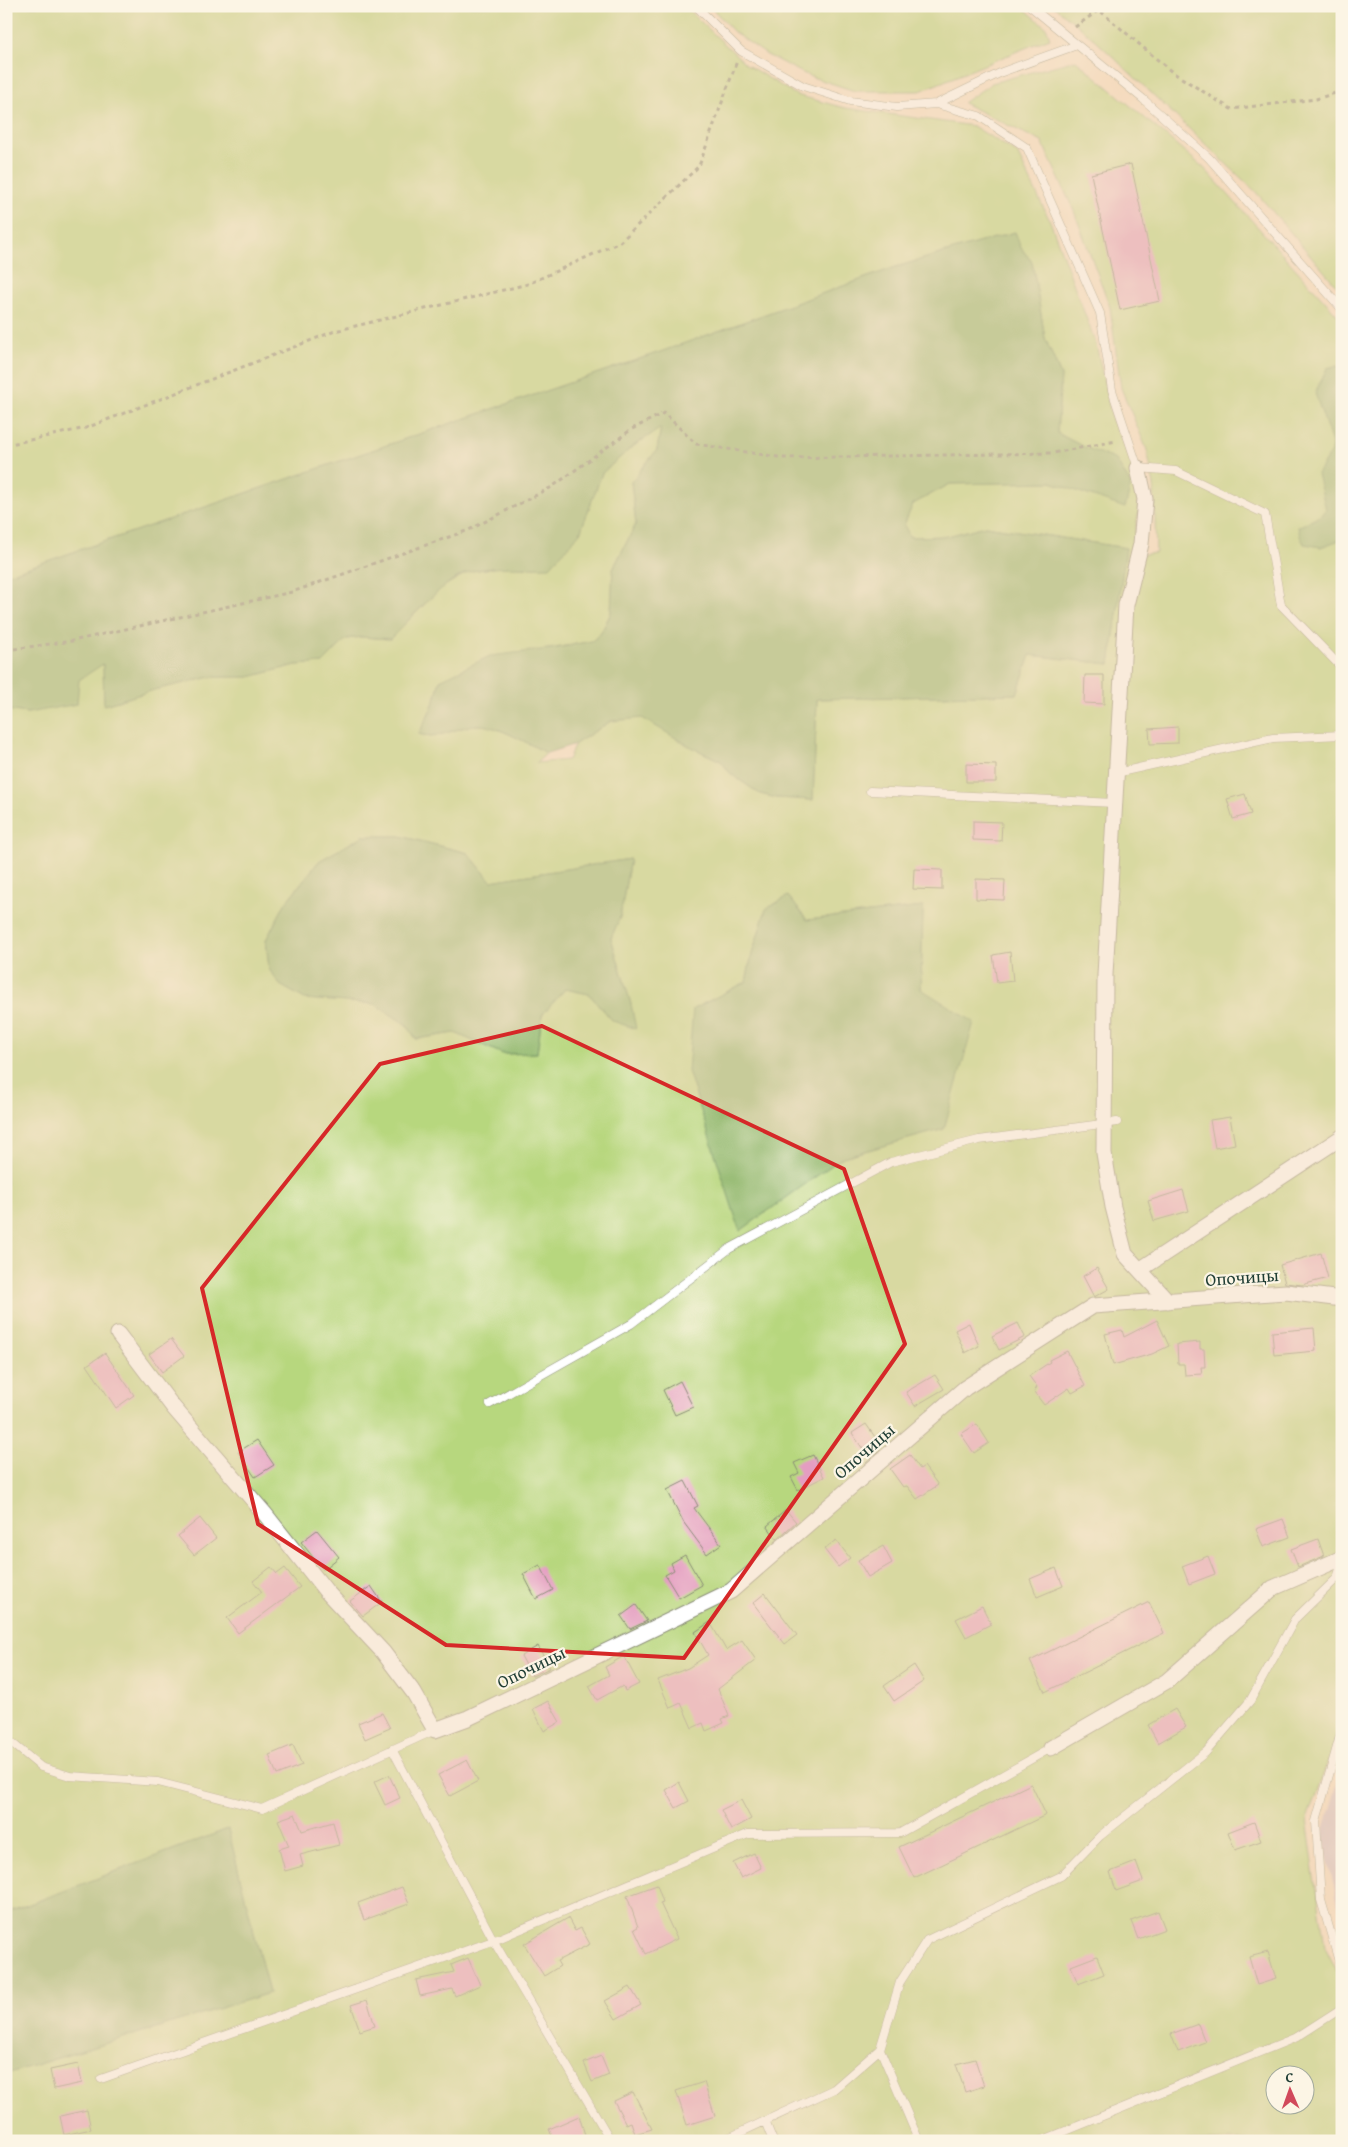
<svg xmlns="http://www.w3.org/2000/svg" width="1348" height="2147" font-family="'Gentium Book Plus',serif">
<rect width="100%" height="100%" fill="#fcf5e5"/>
<filter id="ink" filterUnits="userSpaceOnUse"><feTurbulence type="fractalNoise" baseFrequency=".02" numOctaves="2"/><feDisplacementMap in="SourceGraphic" scale="10" xChannelSelector="R" yChannelSelector="G"/><feConvolveMatrix kernelMatrix="1 2 1 2 8 2 1 2 1" color-interpolation-filters="sRGB"/></filter>
<filter id="wash" filterUnits="userSpaceOnUse"><feTurbulence type="fractalNoise" baseFrequency=".0096" numOctaves="4" result="noise"/><feDisplacementMap in="SourceGraphic" scale="20" xChannelSelector="R" yChannelSelector="G"/><feGaussianBlur stdDeviation="1.12" result="paint"/><feColorMatrix in="noise" values="0 0 0 0 0 0 0 0 0 0 0 0 0 0 0 0 0 1.4 0 .05"/><feComposite in="paint" operator="in"/></filter>
<g filter="url(#wash)">
<rect width="100%" height="100%" fill="#f4dabd"/>
<!-- industrial -->
<path fill="#d2bec4" d="M1342,1769V1920L1322,1836Z"/>
<!-- green -->
<path fill="#b7d77e" stroke="#6b8a59" fill-rule="evenodd" d="M6,6H684L747,65L796,95L845,108L973,126L1017,153L1050,221L1096,344L1112,419L1132,462L1139,511L1130,556L1156,553L1154,485L1147,450L1121,388L1110,307L1074,211L1042,142L963,103L992,83L1076,60L1204,168L1342,320V1722L1307,1820L1325,1947L1342,1981V2141H6V2074L269,1993L228,1829L6,1913V710L28,713L103,663L104,705L154,690L211,677H249L296,665L323,663L346,639L362,637L390,639L441,588L470,571L508,566L534,568L580,533L602,473L632,447L661,427L657,450L631,482L636,524L613,569L611,613L601,633L592,641L528,653L440,680L435,700L419,734C439,741 459,725 479,725C498,725 530,745 547,753L536,763L568,760L575,744L611,721L642,717L691,747L721,761L731,774L760,794L777,798L813,800L817,699L1017,694L1030,655L1110,664L1126,548L986,526L948,536L909,537L904,525L913,504L950,484L1051,482L1125,507L1080,445L1057,433L1061,376L1045,338L1032,262L1021,248L1015,232L896,267L663,351L6,575ZM363,836H400L468,853L491,881L630,859L620,917L611,938L631,1004L613,1021L589,994L565,989L542,1015L537,1053L503,1054L455,1033L416,1039L407,1025L375,1004L305,999L280,985L269,969L266,940L286,902L319,861ZM788,896L807,920L923,907L921,989L944,1129L843,1157L740,1231L693,1009L746,982L752,954L766,910ZM1276,2074H1306V2104H1276Z
M710,6H1021L1046,27L1050,38L920,91H855L809,76L767,55L734,32Z
M1054,6H1342V292L1255,191L1093,38Z"/>
<!-- forest -->
<path fill="#91b86d" stroke="#587a50" d="M1015,232L1021,248L1032,262L1045,338L1061,376L1057,433L1080,445L1116,460L1131,485L1125,508L1051,482L950,484L913,504L904,525L910,537L948,536L985,526L1126,548L1110,664L1030,655L1017,694L817,699L813,800L777,798L760,794L731,774L721,761L691,747L642,718L611,721L575,744L547,753C530,745 497,725 479,725C459,725 439,741 419,734L435,700L440,680L490,656L557,648L592,641L601,633L611,613L613,569L636,524L631,482L657,450L661,428L632,447L602,473L580,533L550,567C524,568 498,565 473,571C446,576 410,620 390,639L362,637L346,639L323,663L296,665L249,677H211L154,690L104,705L103,664L79,680L77,704L28,713L6,710V575L663,351L896,267Z
M1335,366L1342,367V539L1321,547L1304,544L1300,536L1298,527L1320,516L1326,509L1317,474L1331,452L1332,443L1315,393L1327,368Z
M363,836H400L468,853L491,881L630,859L620,917L611,938L631,1004L636,1029L613,1021L589,994L565,989L542,1015L537,1053L503,1054L455,1033L416,1039L407,1025L375,1004L305,999L280,985L269,969L266,940L286,902L319,861Z
M788,896L807,920L923,907L921,989L974,1022L944,1129L843,1157L740,1231L688,1071L693,1009L746,982L752,954L766,909Z
M228,1829L269,1993L6,2074V1913Z"/>
<g id="blocks">
<!-- building -->
<path fill="#e49dc1" d="M1131,164L1160,301L1120,310L1091,174Z
M1085,675H1104V704L1084,703Z
M1178,727V743L1150,744L1149,729Z
M966,764L996,765V782H966Z
M1245,794L1251,814L1233,819L1227,799Z
M973,821L1002,822L1001,841L973,840Z
M914,869L942,870V890L913,889Z
M976,879L1005,880L1004,900L976,899Z
M1010,952L1013,981L997,983L993,955Z
M1230,1117L1235,1144L1215,1148L1210,1120Z
M1183,1190L1189,1211L1154,1221L1148,1201Z
M1321,1253L1328,1278L1302,1285L1285,1283L1280,1265Z
M1097,1268L1109,1289L1094,1297L1083,1276Z
M1157,1320L1169,1346L1152,1354L1113,1365L1105,1334L1122,1330L1124,1337Z
M969,1323L979,1346L965,1353L955,1330Z
M1018,1323L1025,1337L999,1350L992,1336Z
M1314,1328L1316,1351L1274,1355L1272,1332Z
M171,1339L184,1356L162,1372L149,1354Z
M1200,1342V1349H1204L1205,1367H1201L1202,1374L1185,1375L1184,1364H1178L1177,1344Z
M1067,1351L1085,1386L1072,1393L1069,1388L1044,1405L1034,1392L1037,1387L1029,1376L1050,1362L1049,1360Z
M105,1353L134,1395L116,1408L87,1365Z
M935,1375L944,1389L915,1406L906,1392Z
M680,1381L693,1407L675,1415L663,1390Z
M866,1424L882,1447L869,1458L852,1433Z
M977,1424L989,1443L974,1453L961,1434Z
M257,1440L274,1465L255,1477L238,1452Z
M813,1455L824,1477L798,1490L791,1477L799,1473L794,1463Z
M910,1455L920,1469L924,1466L938,1485L917,1499L907,1486L903,1487L890,1469Z
M685,1481L698,1506L694,1508L721,1544L707,1554L684,1523L667,1490Z
M786,1510L796,1522L777,1539L767,1526Z
M200,1518L216,1538L194,1555L178,1536Z
M1283,1519L1290,1537L1263,1547L1256,1529Z
M317,1530L339,1557L323,1570L301,1542Z
M1318,1539L1324,1556L1298,1567L1291,1549Z
M836,1540L850,1558L838,1567L824,1549Z
M883,1546L892,1563L868,1577L858,1560Z
M685,1555L702,1585L679,1598L665,1575L674,1570L671,1563Z
M1208,1556L1215,1574L1189,1584L1182,1566Z
M540,1565L553,1590L536,1599L523,1574Z
M271,1567L277,1574L285,1568L300,1587L238,1633L227,1618L262,1592L253,1581Z
M1056,1568L1063,1586L1037,1597L1030,1579Z
M371,1586L382,1602L363,1616L350,1601Z
M765,1593L797,1635L785,1644L753,1603Z
M1149,1602L1164,1633L1045,1692L1030,1661Z
M636,1605L647,1621L630,1629L621,1616Z
M982,1606L991,1624L966,1637L956,1619Z
M710,1622L726,1650L742,1640L756,1660L718,1689L729,1716L722,1719L724,1723L706,1731L703,1723L692,1728L681,1703L670,1708L658,1680L688,1668L708,1655L695,1632Z
M538,1646L550,1668L532,1676L521,1656Z
M624,1656L639,1684L625,1691L623,1686L597,1700L589,1686L609,1675L605,1667Z
M914,1665L924,1681L894,1701L884,1686Z
M548,1701L560,1722L544,1731L533,1709Z
M1175,1709L1186,1727L1158,1743L1148,1725Z
M382,1713L390,1728L365,1739L358,1723Z
M293,1745L302,1765L277,1775L269,1755Z
M467,1760L478,1781L450,1796L438,1775Z
M389,1775L400,1798L385,1805L374,1782Z
M679,1782L689,1801L676,1808L666,1790Z
M1031,1784L1046,1815L914,1878L899,1847Z
M741,1800L751,1819L731,1830L721,1810Z
M295,1814L302,1831L333,1822L339,1845L300,1855L303,1866L285,1871L279,1849L289,1846L278,1820Z
M1254,1822L1261,1841L1235,1850L1228,1832Z
M754,1853L761,1868L741,1878L733,1863Z
M1136,1862L1143,1881L1116,1891L1110,1872Z
M657,1885L663,1902L660,1903L677,1939L646,1954L634,1929L638,1927L627,1896Z
M402,1887L409,1904L364,1920L358,1903Z
M1158,1911L1165,1929L1138,1939L1131,1921Z
M568,1918L575,1931L581,1928L590,1944L557,1961L560,1966L544,1976L524,1944Z
M1268,1952L1276,1979L1257,1985L1249,1957Z
M1097,1956L1104,1974L1078,1984L1071,1966Z
M468,1958L480,1985L455,1996L452,1989L420,1996L416,1980L454,1972L451,1965Z
M630,1987L641,2005L616,2019L605,2001Z
M367,2000L375,2026L360,2031L351,2005Z
M1198,2024L1205,2042L1178,2052L1171,2034Z
M601,2056L609,2075L592,2082L584,2063Z
M975,2059L984,2086L965,2092L956,2064Z
M78,2064L82,2083L54,2089L50,2070Z
M704,2082L715,2116L687,2125L676,2091Z
M633,2092L652,2129L635,2134L631,2122L626,2124L614,2101Z
M87,2110L91,2129L64,2135L60,2116Z
M579,2116L587,2141H554L549,2129Z"/>
</g>
</g>
<g filter="url(#ink)">
<use href="#blocks" fill-opacity="0" stroke="#8a8c78" stroke-width="1"/>
<g fill="none" stroke-linecap="round" stroke-linejoin="round">
<defs>
<path id="service" d="M696,6L741,51L803,86L850,101L897,107L936,104L979,116L1027,148L1100,313L1112,390L1138,468L1176,471L1265,514L1281,605L1342,668
M1030,6L1143,99L1209,158L1342,309
M936,104L1002,72L1077,45
M1116,773L1273,738L1342,735
M870,791L1114,803
M490,1404L631,1324L729,1249L891,1162L979,1140L1117,1122
M1342,1729L1316,1821L1321,1900L1342,1972
M6,1738L41,1767L70,1776L158,1782L262,1809L435,1730
M392,1749L496,1945L611,2141
M880,2049L919,2141
M101,2079L493,1941L748,1834L900,1833L1051,1748
M765,2121L773,2141
M722,2141L834,2089L880,2049L900,1982L927,1940L1061,1876L1100,1836L1206,1752L1250,1701L1295,1619L1337,1578L1342,1563
M1041,2141L1297,2037L1342,2008"/>
<path id="minor" d="M1138,468L1145,499L1141,544L1126,605L1105,975L1104,1153L1113,1207L1125,1254L1168,1301
M1141,1269L1342,1137
M118,1334L173,1407L265,1514L326,1591L383,1652L414,1693L435,1730L468,1718L731,1591L965,1388L1093,1306L1286,1292L1342,1299
M1051,1748L1167,1681L1273,1588L1342,1558"/>
</defs>
<!-- service casing -->
<use href="#service" stroke="#8a8c78" stroke-width="9"/>
<!-- minor casing -->
<use href="#minor" stroke="#8a8c78" stroke-width="17"/>
<!-- path -->
<path stroke="#8a8c78" stroke-width="3" stroke-dasharray="4 4" stroke-linecap="butt" d="M1075,27L1099,10L1172,72L1231,109L1316,99L1342,91
M6,445L86,428L335,331L528,284L620,242L699,166L737,61
M6,650L72,641L292,592L469,530L552,487L632,429L664,413L696,444L784,458L1053,453L1116,441"/>
<!-- service -->
<use href="#service" stroke="#fff" stroke-width="8"/>
<!-- minor -->
<use href="#minor" stroke="#fff" stroke-width="15"/>
</g>
</g>
<!-- marked area -->
<path d="M0 0H1348V2147H0ZM542,1026L844,1169L905,1344L684,1658L446,1645L258,1524L202,1288L380,1064Z" fill="#f4dabd" fill-opacity=".55" fill-rule="evenodd"/>
<path fill="none" stroke="#d62828" stroke-width="4" stroke-linejoin="round" d="M542,1026L844,1169L905,1344L684,1658L446,1645L258,1524L202,1288L380,1064Z"/>
<g text-anchor="middle" dominant-baseline="central" stroke-width="4.5" stroke-linejoin="round" paint-order="stroke">
<!-- street labels -->
<g font-size="18" fill="#1f3d34" stroke="#fcf5e5">
<text transform="translate(1242 1277) rotate(-4)">Опочицы</text>
<text transform="translate(864 1451) rotate(-41)">Опочицы</text>
<text transform="translate(531 1667) rotate(-26)">Опочицы</text>
</g>
</g>
<!-- margin -->
<rect width="1348" height="2147" fill="none" stroke="#fcf5e5" stroke-width="25"/>
<!-- north arrow -->
<g transform="translate(1290 2090) rotate(358)"><circle r="24" fill="#fcf5e5" stroke="#a4ab9e"/>
<path d="M0-4L9 19L0 12L-9 19Z" fill="#d1495b"/>
<text y="-8" font-size="14" font-weight="bold" text-anchor="middle" fill="#1f3d34">С</text>
</g>
</svg>
